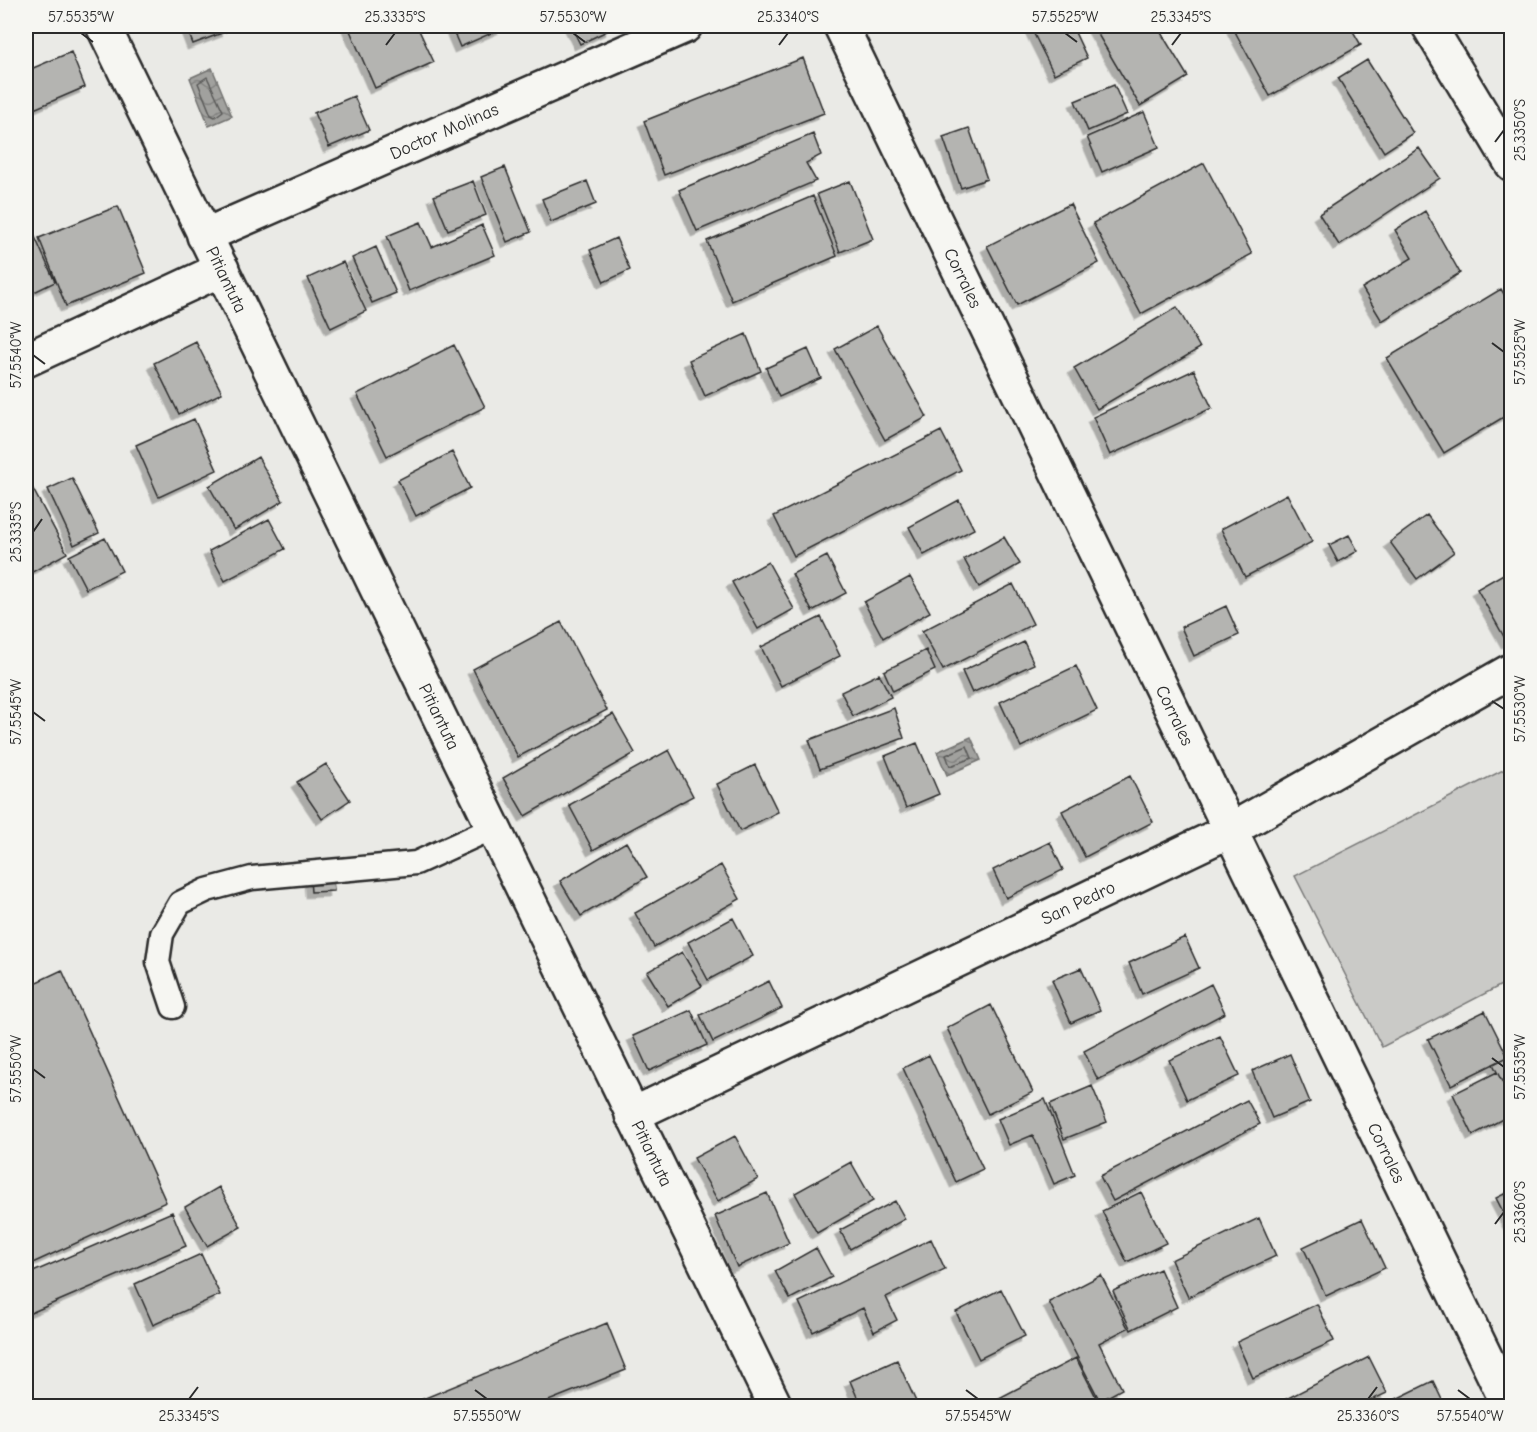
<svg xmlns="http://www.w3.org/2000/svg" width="1537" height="1432" font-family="'Comic Neue',sans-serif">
<defs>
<pattern id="water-waves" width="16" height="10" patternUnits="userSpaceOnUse" patternTransform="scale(1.5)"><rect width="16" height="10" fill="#a1a19e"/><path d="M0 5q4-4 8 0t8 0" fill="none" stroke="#838381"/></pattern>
<filter id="shadow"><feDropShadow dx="-5.5" dy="5.5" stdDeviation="0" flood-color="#0004"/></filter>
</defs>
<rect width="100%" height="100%" fill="#eaeae6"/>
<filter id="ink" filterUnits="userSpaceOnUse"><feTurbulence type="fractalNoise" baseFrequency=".0167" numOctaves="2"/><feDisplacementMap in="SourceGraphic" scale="12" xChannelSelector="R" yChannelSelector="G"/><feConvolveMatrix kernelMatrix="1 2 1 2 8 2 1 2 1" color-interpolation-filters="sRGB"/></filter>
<g filter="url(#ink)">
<!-- pitch -->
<path fill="#cacac7" stroke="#7a7a79" stroke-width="1.5" d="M1511,766V980L1382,1047L1295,876Z"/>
<!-- water -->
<path fill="url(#water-waves)" stroke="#727270" stroke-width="1.5" d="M212,68L232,116L209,126L190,78Z
M971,737L981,760L947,775L937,752Z"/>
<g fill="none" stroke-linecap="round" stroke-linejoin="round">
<!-- shore -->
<path stroke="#5a5a59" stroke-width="1.5" d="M207,77L223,111L215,117L211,115L198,83Z
M967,746L972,758L950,766L946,755Z"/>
</g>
<!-- building -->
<path fill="#b4b4b1" stroke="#2b2b2b" stroke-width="1.5" filter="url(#shadow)" d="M186,26H224L227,31L193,44Z
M348,26H417L434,62L375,88Z
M451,26H502L503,28L460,47Z
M571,26H610L611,29L580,44Z
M1030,26H1072L1087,58L1054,74Z
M1093,26H1157L1188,77L1140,106Z
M1239,26H1350L1361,45L1270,96L1233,28Z
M71,52L85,87L34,109L26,88V71Z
M803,58L824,113L664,175L644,121Z
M1367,60L1413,133L1384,152L1338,78Z
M1114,85L1127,114L1088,131L1075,101Z
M354,96L369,130L329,147L314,113Z
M1144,112L1159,147L1102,172L1087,137Z
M969,128L987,179L961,188L943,137Z
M813,134L821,155L806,163L816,181L697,231L679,190Z
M1419,148L1440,178L1339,245L1319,214Z
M1204,163L1252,254L1141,314L1093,223Z
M505,167L531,232L507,242L481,177Z
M473,181L486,215L448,230L434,196Z
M587,181L596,204L551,222L542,199Z
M850,181L873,239L840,252L817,194Z
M813,196L837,256L732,301L707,241Z
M1070,204L1099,263L1017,305L987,246Z
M118,206L146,273L66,306L39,238Z
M1425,211L1460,273L1382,321L1362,288L1412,258L1395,230Z
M421,222L432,247L482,225L495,255L409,291L387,236Z
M35,237L55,282L26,296V241Z
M616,238L630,270L604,282L590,250Z
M376,247L396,293L372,303L352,258Z
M343,262L366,311L331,328L308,278Z
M1501,289L1512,307V412L1444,453L1387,358Z
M1177,307L1200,348L1097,409L1074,368Z
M877,326L927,417L885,440L835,349Z
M746,334L761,371L705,396L689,360Z
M196,342L222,393L179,414L154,363Z
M454,345L485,407L387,456L357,394Z
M808,349L821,378L779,397L766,368Z
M1194,370L1212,408L1110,455L1093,417Z
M194,419L217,470L159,497L136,445Z
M941,431L961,470L794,556L774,516Z
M452,452L470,488L416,516L398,480Z
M258,457L283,501L234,530L209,486Z
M26,476L67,553L27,575L26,572Z
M72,478L99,533L74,545L48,489Z
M1287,494L1312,542L1245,577L1221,529Z
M959,500L974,529L924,555L909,527Z
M1427,515L1454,552L1417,579L1390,542Z
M269,519L285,549L225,581L209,551Z
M1349,535L1358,551L1338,562L1329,545Z
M1004,537L1020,564L979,587L964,559Z
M105,538L122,571L86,589L69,556Z
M827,556L846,593L812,611L792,574Z
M768,562L794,609L758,629L732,582Z
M1512,569V640L1507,642L1477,589Z
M910,577L930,612L883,638L864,602Z
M1013,584L1033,624L943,670L922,631Z
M1226,606L1239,635L1194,656L1181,627Z
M821,617L840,656L781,686L761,647Z
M561,622L607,710L518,757L473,669Z
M1024,642L1034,664L972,693L962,671Z
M926,650L935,670L893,691L884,671Z
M1076,666L1097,710L1021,747L1000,702Z
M879,674L891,697L853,716L841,692Z
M894,708L904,738L820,769L809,740Z
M613,714L635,753L525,816L503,778Z
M917,743L939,794L906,808L885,756Z
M669,750L693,796L593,850L569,805Z
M326,764L350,800L322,819L297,782Z
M755,765L778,812L740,831L717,784Z
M1130,776L1153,822L1085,857L1062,811Z
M626,842L647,877L581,916L560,881Z
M1050,842L1063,870L1006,898L993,870Z
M721,865L740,899L654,947L635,913Z
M333,879L334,891L311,892L310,880Z
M733,918L753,956L708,980L688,942Z
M1185,937L1199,968L1142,994L1129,963Z
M682,952L702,986L668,1006L647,972Z
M1081,968L1100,1010L1071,1023L1052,980Z
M62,970L166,1202L26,1266V987Z
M769,981L782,1008L713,1042L700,1015Z
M1211,984L1225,1013L1098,1080L1084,1051Z
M991,1005L1033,1092L988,1114L947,1028Z
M691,1010L707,1045L649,1071L633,1036Z
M1485,1011L1508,1057L1451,1085L1428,1039Z
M1220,1036L1239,1076L1187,1100L1169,1060Z
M1290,1054L1310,1102L1272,1118L1252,1071Z
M929,1055L983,1169L956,1182L903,1068Z
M1512,1055V1101L1493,1064Z
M1497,1072L1512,1101V1114L1473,1135L1453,1094Z
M1092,1086L1107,1122L1064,1139L1050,1104Z
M1045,1099L1075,1175L1054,1184L1033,1135L1009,1145L998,1119Z
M1247,1100L1260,1124L1113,1201L1100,1176Z
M735,1136L758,1179L718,1201L694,1158Z
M851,1162L873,1201L817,1233L795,1193Z
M219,1187L241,1227L207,1246L185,1207Z
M1512,1190V1229L1496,1198Z
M1141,1192L1166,1243L1127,1262L1102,1211Z
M767,1193L789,1243L737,1267L715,1216Z
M895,1201L905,1219L850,1249L840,1230Z
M172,1212L186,1246L26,1315V1275Z
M1259,1218L1276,1256L1188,1297L1171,1260Z
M1362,1219L1385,1268L1326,1296L1303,1247Z
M931,1239L945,1269L886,1297L897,1320L874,1332L863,1308L813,1332L799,1302Z
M816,1248L832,1277L790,1299L775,1271Z
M201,1254L220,1295L153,1325L135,1284Z
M1160,1269L1177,1307L1131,1330L1113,1291Z
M1101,1275L1128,1328L1099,1343L1122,1389L1100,1401L1049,1302Z
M1001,1289L1025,1336L979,1359L956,1312Z
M1317,1304L1334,1341L1253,1378L1237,1342Z
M607,1323L626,1370L536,1406H406Z
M1369,1357L1387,1393L1359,1406H1287L1284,1400Z
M1076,1358L1098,1401L1088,1406H984Z
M897,1360L918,1406H861L850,1381Z
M1433,1381L1445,1406H1382Z"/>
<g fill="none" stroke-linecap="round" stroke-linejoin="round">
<defs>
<path id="service" d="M173,1007L158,962L162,934L180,903L207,890L252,878L416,863L493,828"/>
<g id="minor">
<path id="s1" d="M841,26L1509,1406"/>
<path id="s2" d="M204,236L685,26"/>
<path d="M26,360L222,269"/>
<path id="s3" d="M632,1115L1229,831L1512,670"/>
</g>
<g id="tertiary">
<path id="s4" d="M103,26L775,1406"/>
<path d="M1429,26L1512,164"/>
</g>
</defs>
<!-- service casing -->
<use href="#service" stroke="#2b2b2b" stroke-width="27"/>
<!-- minor casing -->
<use href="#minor" stroke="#2b2b2b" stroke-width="38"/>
<!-- tertiary casing -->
<use href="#tertiary" stroke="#2b2b2b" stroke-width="38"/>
<!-- service -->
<use href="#service" stroke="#f6f6f2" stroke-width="22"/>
<!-- minor -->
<use href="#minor" stroke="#f6f6f2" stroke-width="33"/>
<!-- tertiary -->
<use href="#tertiary" stroke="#f6f6f2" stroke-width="33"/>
</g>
</g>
<!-- ticks -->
<path fill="none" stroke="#2b2b2b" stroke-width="2" d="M81,33L93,42M573,33L585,42M1065,33L1077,42M386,45L395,33M779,45L788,33M1172,45L1181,33M1495,142L1504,130M1492,343L1504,352M33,355L45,364M33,532L42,519M1492,701L1504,709M33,712L45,721M1492,1058L1504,1067M33,1069L45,1078M1495,1224L1504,1212M475,1390L487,1399M966,1390L978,1399M1458,1390L1470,1399M189,1399L198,1387M1368,1399L1377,1387"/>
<g text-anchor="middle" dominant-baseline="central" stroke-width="4.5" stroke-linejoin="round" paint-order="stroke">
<!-- street labels -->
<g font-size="18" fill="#2b2b2b" stroke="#f6f6f2">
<text stroke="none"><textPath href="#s2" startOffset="262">Doctor Molinas</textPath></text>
<text stroke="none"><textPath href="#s4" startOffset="282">Pitiantuta</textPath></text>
<text stroke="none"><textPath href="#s1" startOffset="280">Corrales</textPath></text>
<text stroke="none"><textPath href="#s4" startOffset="768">Pitiantuta</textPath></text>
<text stroke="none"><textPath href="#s1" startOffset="766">Corrales</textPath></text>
<text stroke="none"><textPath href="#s3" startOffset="494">San Pedro</textPath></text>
<text stroke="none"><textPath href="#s4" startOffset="1254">Pitiantuta</textPath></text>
<text stroke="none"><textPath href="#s1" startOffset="1252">Corrales</textPath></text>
</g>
</g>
<!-- margin -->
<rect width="1537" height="1432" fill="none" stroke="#f6f6f2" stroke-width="66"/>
<rect x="33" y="33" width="1471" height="1366" fill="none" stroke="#2b2b2b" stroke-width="2"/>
<g font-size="15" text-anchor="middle" fill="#2b2b2b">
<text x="81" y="22">57.5535°W</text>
<text x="395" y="22">25.3335°S</text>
<text x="573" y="22">57.5530°W</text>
<text x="788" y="22">25.3340°S</text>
<text x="1065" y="22">57.5525°W</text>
<text x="1181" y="22">25.3345°S</text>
<text transform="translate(1520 130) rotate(-90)" y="5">25.3350°S</text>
<text transform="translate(1520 352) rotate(-90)" y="5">57.5525°W</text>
<text transform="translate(16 355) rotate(-90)" y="5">57.5540°W</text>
<text transform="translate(16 532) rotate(-90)" y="5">25.3335°S</text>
<text transform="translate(1520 709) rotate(-90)" y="5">57.5530°W</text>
<text transform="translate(16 712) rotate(-90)" y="5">57.5545°W</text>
<text transform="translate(1520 1067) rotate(-90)" y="5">57.5535°W</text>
<text transform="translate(16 1069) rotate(-90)" y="5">57.5550°W</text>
<text transform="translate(1520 1212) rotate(-90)" y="5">25.3360°S</text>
<text x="189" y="1421">25.3345°S</text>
<text x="487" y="1421">57.5550°W</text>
<text x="978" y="1421">57.5545°W</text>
<text x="1368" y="1421">25.3360°S</text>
<text x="1470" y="1421">57.5540°W</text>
</g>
</svg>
